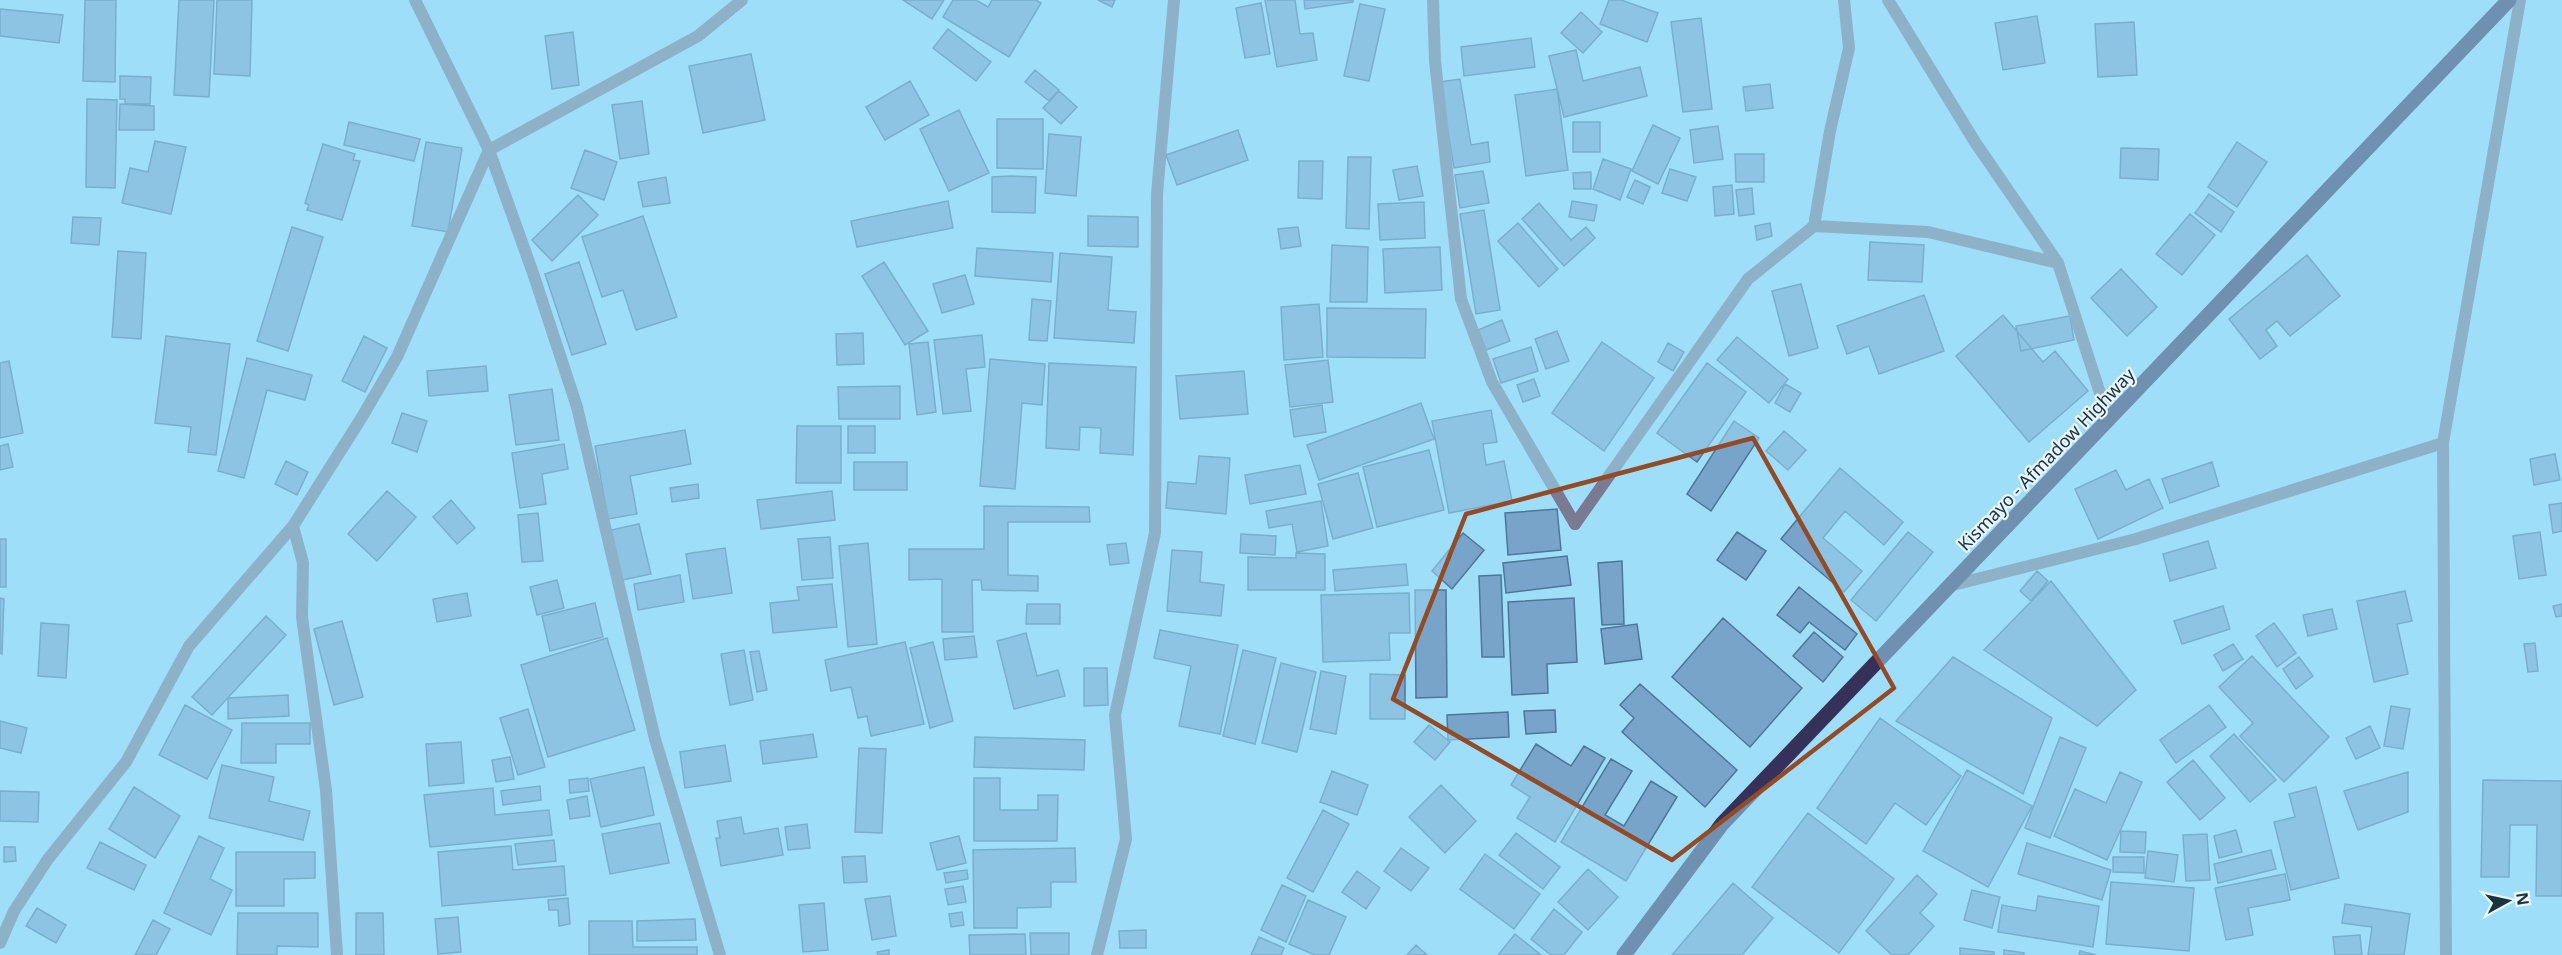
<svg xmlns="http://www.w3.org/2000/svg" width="2562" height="955" font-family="'Noto Sans',sans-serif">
<rect width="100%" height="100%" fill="#9fdef8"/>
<!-- building -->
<path fill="#79a4ca" stroke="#4d769a" stroke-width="1.5" d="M85,0H116L115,82L83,81Z
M179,0H214L209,97L174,95Z
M217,0H252L250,76L214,74Z
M903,0H944L932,19Z
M953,0H976L988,7L992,0H1036L1041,3L1009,57L943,17Z
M1098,0H1115L1112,7Z
M1265,0H1295L1300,34L1313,33L1317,60L1277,67Z
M1304,0H1353V2L1305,9Z
M1609,0H1621L1658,13L1647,42L1600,24Z
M1261,3L1270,54L1245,58L1236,8Z
M1360,4L1385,9L1369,81L1344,76Z
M0,9L63,15L59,43L0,36Z
M1581,12L1602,32L1583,53L1561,33Z
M2037,16L2045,63L2003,70L1995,23Z
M1701,18L1712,109L1683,112L1671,22Z
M2134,22L2137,75L2098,77L2095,24Z
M948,29L991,62L976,81L933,48Z
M573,32L579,85L552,89L545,36Z
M1531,38L1535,67L1464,76L1461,47Z
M1576,50L1583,81L1640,67L1647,96L1564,117L1549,56Z
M751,54L765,120L703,133L689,66Z
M1035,70L1059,90L1049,101L1025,82Z
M120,76L151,77L150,104H125V99H120Z
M1460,79L1471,145L1488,142L1490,162L1454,168L1440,82Z
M910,81L929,115L885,140L866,107Z
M1770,84L1773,108L1746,111L1743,87Z
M1557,89L1568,170L1526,176L1515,95Z
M1059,91L1077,107L1061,124L1043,108Z
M87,99L117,100L115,188L86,187Z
M642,101L649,154L620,159L612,105Z
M120,104L154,106V130H119Z
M959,110L989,173L949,191L920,129Z
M997,119H1043V169L997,168Z
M349,122L420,139L414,161L344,145Z
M1573,122H1600V152H1573Z
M1653,125L1680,138L1658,184L1632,171Z
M1718,126L1723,159L1694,163L1690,130Z
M1238,130L1248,160L1177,185L1166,155Z
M1049,134L1081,137L1076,196L1045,193Z
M155,141L186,147L171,214L122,203L130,168L148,172Z
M426,142L462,148L448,232L412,226Z
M2237,142L2267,162L2237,207L2208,187Z
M323,144L355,154L353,160L360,161L342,220L307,210L309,205L305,203Z
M2121,148L2159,149L2158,180L2120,178Z
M585,150L617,162L604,200L571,188Z
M1735,154H1764V182H1736Z
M1348,157H1371L1369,229L1346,228Z
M1603,159L1631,169L1620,200L1593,189Z
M1299,161H1323L1322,199L1298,198Z
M1417,166L1423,196L1399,200L1393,170Z
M1670,169L1696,177L1687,201L1662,193Z
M1483,171L1489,203L1460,208L1455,175Z
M1591,172V189H1574L1573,173Z
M1010,176L1036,177L1035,213L992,212V177Z
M666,177L670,203L643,207L638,182Z
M1635,180L1650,187L1643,204L1627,197Z
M1732,185L1734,214L1715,216L1713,187Z
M1752,188L1754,214L1739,216L1736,190Z
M2209,194L2234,212L2221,232L2195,213Z
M578,195L598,215L552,261L532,240Z
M948,201L953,228L857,247L851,221Z
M1572,201L1597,205L1594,221L1569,217Z
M1424,202L1425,238L1380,240L1378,204Z
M1539,203L1571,240L1586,227L1595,238L1564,266L1522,219Z
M1484,210L1500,310L1476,314L1460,214Z
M2190,214L2215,235L2182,275L2156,254Z
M643,216L677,317L636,330L623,290L602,297L582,237Z
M1088,216L1138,217V247L1088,246Z
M73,217L101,218L99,245L71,243Z
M1518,223L1558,269L1539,287L1498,241Z
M1770,223L1772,236L1757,240L1755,226Z
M292,227L323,237L288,351L257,341Z
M1298,227L1301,246L1281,249L1278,229Z
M1870,242L1924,245L1922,282L1868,280Z
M1332,245L1368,247L1367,302H1330Z
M1440,247L1442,290L1385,293L1383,249Z
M977,248L1053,253L1051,282L975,276Z
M118,251L146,253L141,339L112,337Z
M1060,253L1112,257L1108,310L1136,312L1134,343L1054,338Z
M2307,255L2340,296L2290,336L2277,321L2266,330L2277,346L2260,359L2229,319Z
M579,262L606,344L572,355L545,274Z
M884,262L928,331L905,345L862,276Z
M2121,269L2157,307L2127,336L2091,298Z
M965,275L974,304L942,313L933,284Z
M1801,284L1818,348L1789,356L1772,291Z
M1924,295L1944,351L1879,374L1869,346L1847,354L1837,326Z
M1032,299L1051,301L1047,341L1029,340Z
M1319,304L1323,357L1284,360L1281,307Z
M1327,308L1426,309L1425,358L1327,357Z
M2003,315L2043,362L2055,351L2088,391L2029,442L1956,356Z
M2070,316L2074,340L2021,351L2016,326Z
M1502,320L1510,341L1486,350L1478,330Z
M1557,331L1569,361L1546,369L1535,339Z
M863,333L864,364L837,365L836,334Z
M982,335L985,367L966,369L971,411L943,414L934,340Z
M166,336L230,344L216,455L188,452L191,427L155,423Z
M364,336L387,348L365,392L342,381Z
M1737,337L1788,379L1769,403L1717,360Z
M928,342L936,412L917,415L909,344Z
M1602,342L1654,378L1604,451L1552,413Z
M1668,343L1684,352L1673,371L1658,362Z
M1531,347L1538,371L1501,383L1493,359Z
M247,358L312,375L305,400L267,390L244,478L218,471Z
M990,359L1045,364L1042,405L1022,403L1015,489L980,486Z
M1328,360L1333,402L1290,407L1285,365Z
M9,361L23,433L0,438V363Z
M1049,363L1136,367L1133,455L1100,453L1101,428L1080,427L1079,450L1046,448Z
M1707,363L1746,392L1697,462L1657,433Z
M486,366L488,391L429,396L427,371Z
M1244,371L1248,414L1180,419L1176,376Z
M1534,379L1540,396L1523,402L1517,385Z
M1785,384L1801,393L1790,412L1775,403Z
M900,386V419H839L838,387Z
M552,389L559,440L516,445L509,395Z
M1421,403L1434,439L1319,480L1307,445Z
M1322,405L1326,432L1294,437L1290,410Z
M1491,410L1497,442L1483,444L1486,465L1504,461L1512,501L1449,513L1432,421Z
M402,413L427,421L417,452L392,443Z
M1734,421L1759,438L1711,511L1687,494Z
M797,426H841V483H796Z
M848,426H875V453H848Z
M685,430L691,464L630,476L637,514L608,519L595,446Z
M1784,431L1806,450L1788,470L1766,451Z
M8,444L13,467L0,470V446Z
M564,444L568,469L542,474L546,504L520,508L512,453Z
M1429,450L1444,510L1377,527L1363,467Z
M2555,454L2560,480L2534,485L2530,459Z
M1199,456L1230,458L1226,514L1166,508L1168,482L1196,484Z
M286,461L308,472L297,495L275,484Z
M854,462H907V490H854Z
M2212,462L2219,486L2170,503L2162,479Z
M1300,465L1306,494L1250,504L1245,475Z
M1840,468L1903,522L1884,545L1845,511L1823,538L1862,571L1844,592L1781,539Z
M2116,470L2126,490L2149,479L2163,508L2098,539L2075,489Z
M1358,473L1373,528L1333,539L1318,484Z
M698,484L699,498L672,502L670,488Z
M387,491L416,517L377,561L348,534Z
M832,491L835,520L761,529L757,500Z
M451,500L475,528L457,544L433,517Z
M1321,501L1328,546L1297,552L1292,524L1269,528L1266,511Z
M2562,503V531L2553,533L2549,505Z
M984,506L1089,507L1090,522H1008V575L1038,576V591L982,590L981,580H972L973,632H942V579L909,580V549H984Z
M1557,509L1561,550L1508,555L1505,513Z
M538,513L543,561L522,562L518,515Z
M639,524L651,574L622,580L611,530Z
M1737,532L1766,551L1746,580L1717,560Z
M1908,532L1933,552L1876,621L1851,600Z
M2540,532L2546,575L2519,579L2513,536Z
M1463,533L1484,550L1452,589L1432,571Z
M1241,534L1276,536L1275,555L1240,553Z
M830,537L833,578L802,580L798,539Z
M0,539H6V587H0Z
M2208,541L2216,568L2170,581L2163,554Z
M868,543L877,644L848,647L839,546Z
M1126,543L1129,563L1110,565L1107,545Z
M725,548L732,593L693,599L686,554Z
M1172,550L1202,552L1200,582L1224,585L1221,616L1167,611Z
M1296,553L1325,554V590H1248V557L1296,558Z
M1567,556L1571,585L1506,593L1503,563Z
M1622,561L1624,624L1602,625L1598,563Z
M1406,564L1408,585L1335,591L1333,570Z
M2037,571L2048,581L2031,601L2020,591Z
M680,575L684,602L638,610L634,584Z
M1501,575L1504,657H1482L1479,576Z
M557,580L564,608L537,615L530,587Z
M2051,581L2136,690L2097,726L1984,650Z
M832,584L837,627L773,633L770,603L799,600L797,587Z
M1799,587L1857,634L1845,650L1809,622L1800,633L1777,615Z
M1415,590H1446L1447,697L1416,698Z
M2405,591L2412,621L2397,624L2408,674L2374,682L2357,601Z
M467,593L471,616L437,622L433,599Z
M1409,593L1410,633H1389L1390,660L1323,662L1321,595Z
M0,598L4,599L2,654L0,653Z
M1574,598L1577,662L1547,664L1548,693L1512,695L1508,602Z
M595,603L603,637L550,651L542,616Z
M1027,604H1060V624H1026Z
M2562,604V616L2556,617L2553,606Z
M2223,606L2230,629L2182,644L2174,621Z
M2332,609L2337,629L2308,636L2303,615Z
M266,616L286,635L212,715L192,697Z
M1723,618L1802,688L1750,747L1672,677Z
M342,621L363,697L334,705L314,629Z
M41,623L69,625L66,678L38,676Z
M2274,623L2296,653L2277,667L2256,636Z
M1637,624L1642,659L1605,664L1601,629Z
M1160,630L1238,645L1220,734L1179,726L1191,666L1154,658Z
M1814,632L1843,657L1823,682L1793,656Z
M1026,633L1037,676L1058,670L1065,696L1014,709L997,641Z
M974,636L977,657L945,660L943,639Z
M607,638L635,730L548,757L521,665Z
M905,642L924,724L871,736L867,716L858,718L851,687L831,691L825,660Z
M933,642L953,721L930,728L910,648Z
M2535,643L2538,671L2528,672L2524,644Z
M2233,644L2243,659L2223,671L2214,655Z
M744,650L753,700L730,705L721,654Z
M1243,650L1276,658L1255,744L1223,736Z
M759,651L767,690L757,692L750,652Z
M2252,656L2329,737L2284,782L2240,736L2253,723L2219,687Z
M1953,657L2052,718L2023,794L1896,721Z
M2299,657L2313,676L2296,689L2283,669Z
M1281,663L1316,672L1297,752L1262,743Z
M1084,668H1107L1108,705L1084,706Z
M1321,671L1346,676L1336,734L1310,729Z
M1370,674L1405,675V719H1370Z
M1640,684L1737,770L1705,807L1622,732L1634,718L1620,705Z
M288,695L289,716L228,719V698Z
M185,705L232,730L207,779L159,755Z
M2209,705L2226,727L2176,763L2160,740Z
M2391,706L2410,709L2403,749L2384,746Z
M528,709L545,767L518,775L500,718Z
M1555,710L1556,732L1526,734L1524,711Z
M1508,712L1509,737L1448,740L1447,715Z
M1880,718L1961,776L1926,825L1895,803L1866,844L1817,808Z
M0,721L27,728L21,753L0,748Z
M242,723H310V744H276V763H241Z
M1429,725L1450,742L1435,760L1414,742Z
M2370,726L2380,748L2356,759L2346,738Z
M813,734L817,757L763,764L760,741Z
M2234,734L2276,780L2250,802L2210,756Z
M975,737L1085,740L1084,770L974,767Z
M2060,737L2086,748L2050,838L2025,828Z
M461,742L464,783L429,786L426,744Z
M1536,744L1571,766L1584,746L1605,758L1555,842L1517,818L1530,797L1511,785Z
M725,745L731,781L685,788L680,752Z
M859,748L886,749L882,833L855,832Z
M510,757L514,779L496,782L492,760Z
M1611,759L1632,771L1605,815L1624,826L1651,781L1677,797L1626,881L1561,842Z
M2193,760L2225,798L2200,820L2167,782Z
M222,765L274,777L269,801L310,811L303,840L209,818Z
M644,767L654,815L601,827L590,779Z
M1967,770L2032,806L1988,887L1923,851Z
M1332,771L1368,785L1357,815L1320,802Z
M2120,772L2142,782L2107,860L2054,836L2075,789L2106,803Z
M2408,772V812L2358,830L2344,791Z
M588,778L589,791L570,793L569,780Z
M974,778H1000V810H1038V795H1058L1057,841H974Z
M2483,780L2562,781V896H2536L2537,825H2510L2509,877H2481Z
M1441,785L1476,821L1445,853L1409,817Z
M540,786L541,800L503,805L501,791Z
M134,787L180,816L155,858L109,829Z
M2316,787L2339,878L2291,890L2274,822L2295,817L2289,794Z
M493,788L495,815L549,810L552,835L430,847L424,795Z
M0,791L39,792L38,822L0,821Z
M587,796L590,816L570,819L567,800Z
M1323,810L1349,824L1313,892L1287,878Z
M1808,813L1894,879L1839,953L1752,887Z
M741,817L744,834L778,828L783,855L721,866L716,838H720L717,821Z
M660,823L669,863L610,874L602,834Z
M807,824L810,848L788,850L785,827Z
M2236,830L2242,852L2219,858L2214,836Z
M2121,831L2146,832L2145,853L2120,852Z
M1516,833L1560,867L1543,889L1499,855Z
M2207,834L2210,880L2186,881L2183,835Z
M199,836L224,848L210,879L232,890L211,935L164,913Z
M959,836L966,863L937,870L930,843Z
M554,840L556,861L518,865L515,844Z
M100,842L146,865L134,890L87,868Z
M2027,843L2111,870L2102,900L2018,874Z
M511,846L513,870L564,866L566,895L442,906L438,852Z
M4,847H15L16,861L4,862Z
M1075,848L1076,882H1051V907L1017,908V928H974L973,850Z
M1401,848L1429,868L1411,891L1384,871Z
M2271,850L2276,869L2218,883L2214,864Z
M2148,851L2178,855L2174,882L2145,878Z
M236,852H315V878L284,879V906H236Z
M1485,854L1540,894L1514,929L1460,889Z
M865,856L867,882L844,883L842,857Z
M2113,857H2144V873L2113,872Z
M1588,869L1618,897L1588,930L1558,902Z
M967,870L968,879L946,883L944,873Z
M1357,871L1380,888L1366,909L1342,892Z
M2285,874L2290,900L2248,908L2253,935L2226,940L2215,888Z
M1917,875L1937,894L1920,913L1934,926L1908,955H1892L1866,931Z
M2111,882L2194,888L2189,951L2106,944Z
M1733,883L1773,918L1742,955H1672Z
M1282,885L1306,896L1286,942L1261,930Z
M963,886L966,902L948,905L945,889Z
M1972,890L2000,897L1992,928L1964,920Z
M890,896L896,936L872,940L865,899Z
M2038,896L2099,906L2093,947L1998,932L2002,905L2036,911Z
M568,898L570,924L559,926L558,910H549L548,900Z
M1308,900L1346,917L1329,955H1315L1289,944Z
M824,903L828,950L803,952L799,905Z
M2345,904L2410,914L2404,955H2368L2372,927L2342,923Z
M37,908L66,925L56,943L26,926Z
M1554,909L1582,932L1564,955H1551L1531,939Z
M962,912L964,925L951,927L949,914Z
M238,913H318V947L277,946V955H237Z
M356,913H383L384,955H356Z
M458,917L461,952L438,954L435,919Z
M695,919L696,940L637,941V921Z
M153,920L170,929L156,955H135Z
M589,921H632L633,947H697V955H589Z
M1146,930V948H1120L1119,931Z
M1030,933H1069V955H1031Z
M1025,934L1026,955H970L969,935Z
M1515,934L1541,955H1498Z
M2360,935L2362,955H2335L2333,937Z
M1259,937L1284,948L1281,955H1251Z
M1416,945L1427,955H1407Z
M1960,948L1994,952V955H1960Z
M889,950V955H878L877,952Z
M2004,950L2024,953V955H2004Z
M2080,951L2096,955H2079Z"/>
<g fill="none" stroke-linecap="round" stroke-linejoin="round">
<!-- service -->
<path stroke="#7a7a93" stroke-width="12" d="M1433,0L1435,61L1461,299L1492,382L1575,524"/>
<!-- minor -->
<path stroke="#7a7a93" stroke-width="12" d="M415,0L489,150L533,273L577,407L655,739L720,955
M1888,0L1975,142L2058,263L2109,421
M1814,226L1928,232L2058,263
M1575,524L1748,279L1814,226L1830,131L1849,48L1844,0
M293,526L303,563L302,617L326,790L337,955
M1953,585L2136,539L2443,443
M0,943L14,911L48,859L126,762L189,646L293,526L362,417L397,357L489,150L698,36L742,0
M1097,955L1126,839L1115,715L1155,533L1157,194L1174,0"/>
<!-- tertiary -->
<path stroke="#7a7a93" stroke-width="12" d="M2446,955L2443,443L2520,0"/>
<!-- primary -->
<path stroke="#35315b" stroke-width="15" d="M1624,955L1722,824L2509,0"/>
</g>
<!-- marked area -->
<path d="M0 0H2562V955H0ZM1753,438L1894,688L1672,860L1393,699L1466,514Z" fill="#9fdef8" fill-opacity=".55" fill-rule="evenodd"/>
<path fill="none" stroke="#924b26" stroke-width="4.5" stroke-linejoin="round" d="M1753,438L1894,688L1672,860L1393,699L1466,514Z"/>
<g text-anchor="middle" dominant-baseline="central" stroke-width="4.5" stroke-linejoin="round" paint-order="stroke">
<!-- street labels -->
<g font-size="18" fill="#1a343e" stroke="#eaf6fc">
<text transform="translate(2046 459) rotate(-46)">Kismayo - Afmadow Highway</text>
</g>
</g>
<!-- north arrow -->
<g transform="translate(2508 901) rotate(82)" stroke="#eaf6fc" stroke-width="4.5" paint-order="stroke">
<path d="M0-4.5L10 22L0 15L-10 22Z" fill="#1a343e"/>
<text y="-9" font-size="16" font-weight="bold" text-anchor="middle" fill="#1a343e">N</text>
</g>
</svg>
